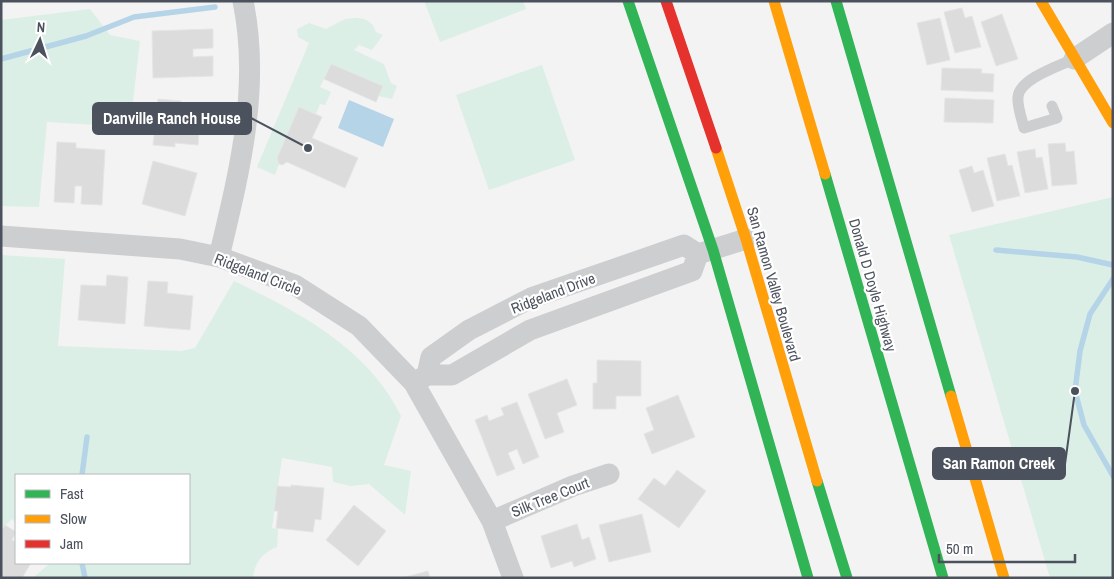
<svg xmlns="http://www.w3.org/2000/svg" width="1114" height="579" font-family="'Archivo Narrow',sans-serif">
<rect width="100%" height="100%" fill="#f3f3f3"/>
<!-- green -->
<path fill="#dbefe6" d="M424,1H523L526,9L440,42Z
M90,9L110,35L140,41L130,127L47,122L39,207L1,206V20Z
M356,18C366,18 373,22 376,32L383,35L372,50L359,45L354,50L384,64L391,83L397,86L392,99L379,96L383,86L331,64L320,87L331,92L325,105L320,104L316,114L299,107L277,158L279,164L275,175L257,167L309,43L298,37L297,29L309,23L326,29L345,19Z
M542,65L575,160L489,190L456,95Z
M1113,197V578H1050L949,235Z
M1,255L65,259L58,346L181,351L195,348L234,281C299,312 369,349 401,416L384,465L411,471L405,515L369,484L351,486L333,482L332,467L282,458L272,528L278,529L277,547C262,553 255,562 253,578H33L50,563H189V475H16V523L12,519L1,530Z"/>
<!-- water -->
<path fill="#b5d4e7" d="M349,100L394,119L383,147L338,128Z"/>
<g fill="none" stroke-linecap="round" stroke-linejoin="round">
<!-- stream -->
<path stroke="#b5d4e7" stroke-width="5.5" d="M1,59L86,36L134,17L215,7
M996,250L1077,257L1113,265
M1113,279L1090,314L1080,351L1075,391L1084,425L1113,476
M82,475L87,437
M82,563L85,578"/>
</g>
<!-- building -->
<path fill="#dcdcdd" stroke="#e5e5e5" d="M962,8L965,18L972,16L981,47L955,53L944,12Z
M1002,14L1018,59L996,66L981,22Z
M940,18L950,60L927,65L917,23Z
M213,29V48L193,49V57L213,56V76L153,78L152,31Z
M331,64L383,86L376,102L324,79Z
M942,68L982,69L981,73L994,74L993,92L941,90Z
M945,98L994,100L993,123L944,122Z
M158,99L181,101V106L201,108L198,145L175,143V147L153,145Z
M299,107L322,117L312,138L358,158L345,188L287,162L282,165L279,164L277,158Z
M57,142L76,143V148L105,150L102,205L81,204L82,186H75L74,203L54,202Z
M1065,143L1066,152L1074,151L1077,184L1052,186L1048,144Z
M1035,149L1036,158L1042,157L1048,189L1025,193L1017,152Z
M1005,154L1008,166L1012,165L1020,196L997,201L987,158Z
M153,161L197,173L185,216L142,204Z
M972,166L974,173L983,170L994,206L972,212L959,170Z
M107,275L128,277L125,324L78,320L81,285L106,286Z
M148,281L168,282L167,293L193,296L190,330L144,326Z
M597,360L641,361V396H616V409H593V383H597Z
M567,379L577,405L557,413L564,432L545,439L528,394Z
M678,395L695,437L652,454L644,434L654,430L646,408Z
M517,402L539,457L523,464L517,449L508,453L515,469L497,476L475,420L487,415L489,421L504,415L501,408Z
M677,470L706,491L679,528L638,499L654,478L665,486Z
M291,485L324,488L321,520L315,519L313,532L276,528L278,511H274L277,486L291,487Z
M354,505L386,531L358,566L326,540Z
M642,514L651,552L609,562L599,525Z
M577,524L582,540L589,537L596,559L574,567L572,561L551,568L541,536Z
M5,525L16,532L12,540L16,542V563H31L22,578H1V531Z
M428,571L430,578H402Z"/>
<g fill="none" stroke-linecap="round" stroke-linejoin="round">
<!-- lane -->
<path stroke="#cdced0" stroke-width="11" d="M1052,106L1057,118L1024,128C1022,119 1017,107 1018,97C1019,79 1059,66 1074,59"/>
<!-- street -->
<path stroke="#cdced0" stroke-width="21" d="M1074,59L1113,33
M1,236L180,249L219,257L295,285L359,326L414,383L492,521L513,578
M698,254L746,239
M219,257C239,173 261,88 243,1
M427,375L431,357L469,330L531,298L684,245L698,254
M414,383L427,375H452L530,330L692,271L698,254
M492,521L573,486L609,474"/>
<!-- fast -->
<path stroke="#30b455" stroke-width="11" d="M628,1L713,250L808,578
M836,1L951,396
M825,174L943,578
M817,481L847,578"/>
<!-- slow -->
<path stroke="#ff9f0a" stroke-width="11" d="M774,1L825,174
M1041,1L1113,123
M716,148L746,239L817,481
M951,396L1004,578"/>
<!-- jam -->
<path stroke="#e5322d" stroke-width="11" d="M666,1L716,148"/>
</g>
<g text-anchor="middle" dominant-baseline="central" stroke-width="4.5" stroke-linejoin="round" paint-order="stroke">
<!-- street labels -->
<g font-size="15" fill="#4c525d" stroke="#fff">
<text transform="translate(258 274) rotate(21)">Ridgeland Circle</text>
<text transform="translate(774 284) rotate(74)">San Ramon Valley Boulevard</text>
<text transform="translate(873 285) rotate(74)">Donald D Doyle Highway</text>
<text transform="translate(553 293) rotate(-21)">Ridgeland Drive</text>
<text transform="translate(550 497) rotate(-22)">Silk Tree Court</text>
</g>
</g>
<!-- callouts -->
<path fill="none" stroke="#4c525d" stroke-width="2" d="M308 148L251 118M1075 391L1065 464"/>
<g fill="#4c525d" stroke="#fff" stroke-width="2">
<circle cx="308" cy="148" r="5"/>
<circle cx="1075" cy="391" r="5"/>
</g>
<g fill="#4c525d" stroke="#4c525d" stroke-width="2">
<rect x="93" y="103" width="158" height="31" rx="5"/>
<rect x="933" y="448" width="132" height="31" rx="5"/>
</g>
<g font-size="16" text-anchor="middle" font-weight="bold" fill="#fff">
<text x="172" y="124">Danville Ranch House</text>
<text x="999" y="469">San Ramon Creek</text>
</g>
<!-- border -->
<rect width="1114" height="579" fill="none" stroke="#4c525d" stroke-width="5"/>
<!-- legend -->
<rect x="15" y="474" width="175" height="90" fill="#ffffff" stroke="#b7babe"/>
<rect x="25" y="490" width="25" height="8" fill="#30b455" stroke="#b7babe"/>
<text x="60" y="499" font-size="15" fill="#4c525d">Fast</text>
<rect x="25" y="515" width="25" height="8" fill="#ff9f0a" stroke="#b7babe"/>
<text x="60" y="524" font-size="15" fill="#4c525d">Slow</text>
<rect x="25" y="540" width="25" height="8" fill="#e5322d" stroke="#b7babe"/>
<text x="60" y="549" font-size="15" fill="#4c525d">Jam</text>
<!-- north arrow -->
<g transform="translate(40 40) rotate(4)" stroke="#ffffff" stroke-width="4" paint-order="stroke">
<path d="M0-4L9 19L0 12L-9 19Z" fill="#4c525d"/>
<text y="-8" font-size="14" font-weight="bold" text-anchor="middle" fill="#4c525d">N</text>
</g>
<!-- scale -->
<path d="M939 554v8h136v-8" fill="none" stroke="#4c525d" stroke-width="2.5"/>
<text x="946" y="554" font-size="15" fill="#4c525d" stroke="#ffffff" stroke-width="4" paint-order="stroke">50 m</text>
</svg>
